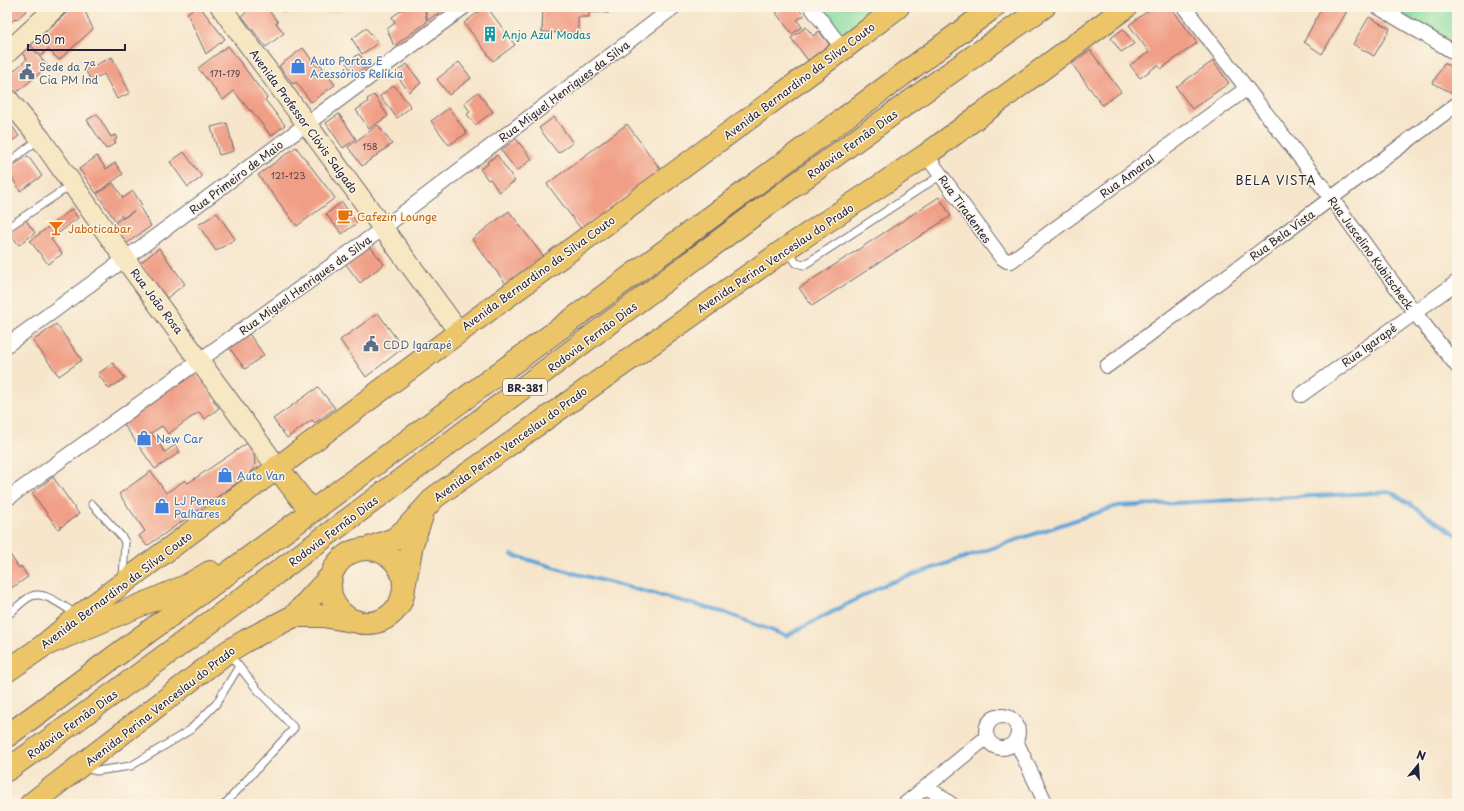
<svg xmlns="http://www.w3.org/2000/svg" width="1464" height="811" font-family="'Playpen Sans',sans-serif">
<rect width="100%" height="100%" fill="#fcf5e5"/>
<filter id="ink" filterUnits="userSpaceOnUse"><feTurbulence type="fractalNoise" baseFrequency=".025" numOctaves="2"/><feDisplacementMap in="SourceGraphic" scale="8" xChannelSelector="R" yChannelSelector="G"/><feConvolveMatrix kernelMatrix="1 2 1 2 8 2 1 2 1" color-interpolation-filters="sRGB"/></filter>
<filter id="wash" filterUnits="userSpaceOnUse"><feTurbulence type="fractalNoise" baseFrequency=".012" numOctaves="4" result="noise"/><feDisplacementMap in="SourceGraphic" scale="16" xChannelSelector="R" yChannelSelector="G"/><feGaussianBlur stdDeviation="0.9" result="paint"/><feColorMatrix in="noise" values="0 0 0 0 0 0 0 0 0 0 0 0 0 0 0 0 0 1.4 0 .05"/><feComposite in="paint" operator="in"/></filter>
<g filter="url(#wash)">
<rect width="100%" height="100%" fill="#f6e5cb"/>
<!-- green -->
<path fill="#85db9f" stroke="#547e6d" d="M820,7H889L844,38Z
M1390,7H1457V47Z"/>
<g fill="none" stroke-linecap="round" stroke-linejoin="round">
<!-- stream -->
<path stroke="#62a6d7" stroke-width="4" d="M512,555L577,574L723,612L786,636L886,584L1117,506L1391,492L1457,535"/>
</g>
<g id="blocks">
<!-- building -->
<path fill="#f09e85" d="M14,7H24L27,10L16,20L15,19L7,26V14Z
M73,7H83L93,29L59,60L48,49L41,56L31,45Z
M196,7H200L225,39L206,54L187,13Z
M252,7H266L278,22L276,23L284,33L266,47L242,16Z
M280,7H291L290,12L280,11Z
M331,7H353V8L332,12Z
M406,7H424L427,22L394,46L387,29L395,23L392,17Z
M428,7H447L428,20L425,8Z
M485,7H487L515,45L493,61L464,23Z
M543,7H609V13L589,12V17H578V33L542,32Z
M779,7H797L804,16L797,20L802,27L792,34L776,13L781,10Z
M1153,7H1171L1197,43L1161,69L1158,65L1140,78L1130,65L1149,52L1129,25Z
M1322,7H1340L1347,11L1322,54L1304,42Z
M1369,17L1390,29L1374,56L1353,44Z
M806,27L813,36L819,31L831,47L810,63L791,38Z
M366,28L378,43L362,54L352,39Z
M1123,29L1134,44L1121,52L1111,38Z
M30,46L48,66L16,93L7,82V77L27,59L22,53Z
M228,46L267,98L265,100L285,125L271,136L251,110L250,111L234,91L223,100L198,68Z
M303,48L317,67L320,64L335,85L311,102L296,82L293,84L279,66Z
M1090,50L1121,92L1102,105L1072,64Z
M359,54L368,66L354,75L346,63Z
M112,57L130,93L117,99L104,74L91,80L85,70Z
M1213,61L1229,83L1192,109L1176,87Z
M459,62L471,78L449,95L437,79Z
M1444,63L1457,70V83L1452,93L1433,83Z
M407,64L421,83L409,92L395,73Z
M394,85L411,107L397,118L380,96Z
M478,92L493,112L475,125L467,114L470,112L464,103Z
M374,95L388,116L369,129L356,110L368,102L367,99Z
M449,108L467,133L449,145L431,121Z
M97,114L111,137L115,135L117,139L114,141L116,143L106,149L87,120Z
M339,114L356,139L343,148L326,123Z
M554,117L573,143L558,153L539,128Z
M7,119L19,136L7,145Z
M227,123L234,151L219,155L211,127Z
M627,124L661,170L581,229L547,184Z
M378,125L392,144L362,166L348,147Z
M516,139L532,159L517,171L501,150Z
M296,147L335,198L297,226L258,175Z
M184,152L202,177L188,187L170,162Z
M497,155L515,181L499,192L490,179L488,180L480,169L488,164L487,162Z
M28,156L42,176L20,191L7,169Z
M97,156L106,169L115,163L123,174L96,193L79,169Z
M113,183L123,198L133,191L142,205L139,206L151,226L126,244L112,225L121,218L122,219L134,211L123,218L121,215L115,220L97,194Z
M939,197L951,216L812,306L799,288Z
M342,202L357,223L342,234L326,214Z
M72,209L78,218L51,239L62,254L48,264L30,241Z
M509,211L543,256L506,284L472,239Z
M217,213L235,239L216,251L198,225Z
M25,219L35,233L19,245L8,231Z
M369,245L384,264L360,283L345,263Z
M159,248L185,284L167,298L140,263Z
M378,313L403,348L366,377L340,340Z
M56,324L82,360L59,376L33,341Z
M247,331L264,355L245,369L228,346Z
M113,363L125,378L109,389L98,374Z
M194,371L215,399L213,400L219,408L205,419L199,412L168,434L162,426L151,433L165,452L175,445L180,452L155,469L122,422Z
M318,387L335,408L315,423L312,420L287,438L273,419Z
M249,442L254,454L255,461L254,468L250,474L147,546L139,536L145,531L119,494L151,471L166,493L185,480L188,483Z
M53,477L79,514L58,529L32,493Z
M7,550L19,568L21,566L28,577L7,591Z"/>
</g>
</g>
<g filter="url(#ink)">
<use href="#blocks" fill-opacity="0" stroke="#6c666d" stroke-width="1"/>
<g fill="none" stroke-linecap="round" stroke-linejoin="round">
<!-- primary-tunnel -->
<path stroke="#ccbeae" stroke-width="22" stroke-dasharray="22 11" stroke-linecap="butt" d="M306,505L332,540"/>
<defs>
<path id="lane" d="M7,164L39,139
M7,228L71,185
M788,250L796,263L804,265L941,175
M92,504L122,537L125,542L123,578
M7,616C13,611 25,598 32,596C45,591 66,608 77,615
M84,768L97,771L131,766L190,730L216,704L238,668
M225,804L294,728L257,689L229,654"/>
<path id="street" d="M811,7L843,49
M1184,7L1332,199L1415,313L1457,366
M1378,7L1457,54
M926,155L1001,257L1007,261H1011L1246,89
M7,345L125,259L464,7
M1107,366C1223,278 1341,192 1457,104
M1301,395L1457,282
M7,499L382,229L674,7
M986 732a16 16 0 1 1 32 0a16 16 0 1 1-32 0Z
M1016,741L1046,804
M927,787L951,804
M905,804L987,737"/>
<path id="secondary" d="M221,7L459,332
M7,53L56,7
M7,98L40,138L125,259L277,467"/>
<path id="primary" d="M277,467L306,505
M330 586a37 37 0 1 1 74 0a37 37 0 1 1-74 0Z
M366,549L394,539L406,529L435,497L787,248L926,155L1126,7
M405,583L412,544L422,516
M294,616H323L352,621
M7,671L43,646L79,616L459,332L843,49L898,7
M31,804L227,652L247,640L294,616L330,577"/>
<path id="highway" d="M43,646L186,586L210,572
M7,736L734,200L994,7
M7,770C357,521 691,251 1044,7"/>
</defs>
<!-- lane casing -->
<use href="#lane" stroke="#6c666d" stroke-width="9"/>
<!-- street casing -->
<use href="#street" stroke="#6c666d" stroke-width="16"/>
<!-- secondary casing -->
<use href="#secondary" stroke="#6c666d" stroke-width="22"/>
<!-- primary casing -->
<use href="#primary" stroke="#6c666d" stroke-width="24"/>
<!-- highway casing -->
<use href="#highway" stroke="#6c666d" stroke-width="24"/>
<!-- lane -->
<use href="#lane" stroke="#fff" stroke-width="7"/>
<!-- street -->
<use href="#street" stroke="#fff" stroke-width="14"/>
<!-- secondary -->
<use href="#secondary" stroke="#f7e8c3" stroke-width="20"/>
<!-- primary -->
<use href="#primary" stroke="#ecc569" stroke-width="22"/>
<!-- highway -->
<use href="#highway" stroke="#ecc569" stroke-width="22"/>
</g>
</g>
<!-- icons -->
<defs>
<symbol id="building-bare" viewBox="-9 -9 18 18"><path d="M-4-6H4V6H1V3H-1V6H-4ZM-2.5-4.3h1.7v1.8h-1.7ZM.8-4.3h1.7v1.8H.8ZM-2.5-1h1.7V.8h-1.7ZM.8-1h1.7V.8H.8Z" fill="#0f9aa8" stroke="#fcf5e5" stroke-width="2.5" paint-order="stroke"/></symbol>
<symbol id="shop-bare" viewBox="-9 -9 18 18"><path d="M-5-2.5h2.3a2.7 3.5 0 0 1 5.4 0H5L5.5 6h-11ZM-1.5-2.5h3a1.5 2.3 0 0 0-3 0Z" fill="#3f7fe0" stroke="#fcf5e5" stroke-width="2.5" paint-order="stroke"/></symbol>
<symbol id="civic-bare" viewBox="-9 -9 18 18"><path d="M-.6-6.5H3V-4.5H.6V-3L4-1V1h2V6H-6V1h2V-1L-.6-3ZM-1.2 2.5V6h2.4V2.5Z" fill="#5c6f8a" stroke="#fcf5e5" stroke-width="2.5" paint-order="stroke"/></symbol>
<symbol id="cafe-bare" viewBox="-9 -9 18 18"><path d="M-5.5-4.5H6V0H3Q3 3.5 0 3.5H-2.5Q-5.5 3.5-5.5 0ZM3-3.2v2h1.7v-2ZM-6 4.5H4V6H-6Z" fill="#e8710a" stroke="#fcf5e5" stroke-width="2.5" paint-order="stroke"/></symbol>
<symbol id="bar-bare" viewBox="-9 -9 18 18"><path d="M-6-5H6L.8 .8V4.5H3.5V6h-7V4.5H-.8V.8Z" fill="#e8710a" stroke="#fcf5e5" stroke-width="2.5" paint-order="stroke"/></symbol>
</defs>
<g fill-rule="evenodd">
<use href="#building-bare" x="479" y="23" width="22" height="22"/>
<use href="#shop-bare" x="287" y="55" width="22" height="22"/>
<use href="#civic-bare" x="16" y="61" width="22" height="22"/>
<use href="#cafe-bare" x="334" y="205" width="22" height="22"/>
<use href="#bar-bare" x="45" y="217" width="22" height="22"/>
<use href="#civic-bare" x="360" y="333" width="22" height="22"/>
<use href="#shop-bare" x="133" y="427" width="22" height="22"/>
<use href="#shop-bare" x="214" y="464" width="22" height="22"/>
<use href="#shop-bare" x="151" y="495" width="22" height="22"/>
</g>
<g text-anchor="middle" dominant-baseline="central" stroke-width="3" stroke-linejoin="round" paint-order="stroke">
<!-- number labels -->
<g font-size="9" fill="#56414e">
<text x="225" y="73">171-179</text>
<text x="370" y="146">158</text>
<text x="288" y="175">121-123</text>
</g>
<!-- shield labels -->
<rect fill="#fcf5e5" stroke="#63616e" stroke-width="1" x="503" y="379" width="44" height="16" rx="3"/>
<g font-size="10" font-weight="bold" fill="#22223b">
<text x="525" y="387">BR-381</text>
</g>
<!-- culture labels -->
<g font-size="11" fill="#0d838f" stroke="#fcf5e5" text-anchor="start">
<text x="502" y="34">Anjo Azul Modas</text>
</g>
<!-- shop labels -->
<g font-size="11" fill="#366cbe" stroke="#fcf5e5" text-anchor="start">
<text x="310" y="60">Auto Portas E<tspan x="310" dy="13">Acessórios Relíkia</tspan></text>
<text x="156" y="438">New Car</text>
<text x="237" y="475">Auto Van</text>
<text x="174" y="500">LJ Peneus<tspan x="174" dy="13">Palhares</tspan></text>
</g>
<!-- service labels -->
<g font-size="11" fill="#4e5e75" stroke="#fcf5e5" text-anchor="start">
<text x="39" y="66">Sede da 7ª<tspan x="39" dy="13">Cia PM Ind</tspan></text>
<text x="383" y="344">CDD Igarapé</text>
</g>
<!-- street labels -->
<g font-size="11" fill="#22223b" stroke="#fcf5e5">
<text transform="translate(799 81) rotate(-37)">Avenida Bernardino da Silva Couto</text>
<text transform="translate(564 91) rotate(-37)">Rua Miguel Henriques da Silva</text>
<text transform="translate(304 121) rotate(54)">Avenida Professor Clóvis Salgado</text>
<text transform="translate(852 144) rotate(-36)">Rodovia Fernão Dias</text>
<text transform="translate(1127 176) rotate(-36)">Rua Amaral</text>
<text transform="translate(236 177) rotate(-37)">Rua Primeiro de Maio</text>
<text transform="translate(965 209) rotate(54)">Rua Tiradentes</text>
<text transform="translate(1282 235) rotate(-36)">Rua Bela Vista</text>
<text transform="translate(1371 253) rotate(54)">Rua Juscelino Kubitscheck</text>
<text transform="translate(775 258) rotate(-34)">Avenida Perina Venceslau do Prado</text>
<text transform="translate(538 273) rotate(-36)">Avenida Bernardino da Silva Couto</text>
<text transform="translate(305 285) rotate(-36)">Rua Miguel Henriques da Silva</text>
<text transform="translate(157 301) rotate(53)">Rua João Rosa</text>
<text transform="translate(592 337) rotate(-37)">Rodovia Fernão Dias</text>
<text transform="translate(1369 345) rotate(-36)">Rua Igarapé</text>
<text transform="translate(510 444) rotate(-36)">Avenida Perina Venceslau do Prado</text>
<text transform="translate(333 531) rotate(-37)">Rodovia Fernão Dias</text>
<text transform="translate(116 590) rotate(-37)">Avenida Bernardino da Silva Couto</text>
<text transform="translate(160 706) rotate(-38)">Avenida Perina Venceslau do Prado</text>
<text transform="translate(72 724) rotate(-36)">Rodovia Fernão Dias</text>
</g>
<!-- food labels -->
<g font-size="11" fill="#c56008" stroke="#fcf5e5" text-anchor="start">
<text x="357" y="216">Cafezin Lounge</text>
<text x="68" y="228">Jaboticabar</text>
</g>
<!-- neighbourhood labels -->
<g font-size="12" letter-spacing="1" fill="#22223b" stroke="#fcf5e5">
<text x="1276" y="180">BELA VISTA</text>
</g>
</g>
<!-- margin -->
<rect width="1464" height="811" fill="none" stroke="#fcf5e5" stroke-width="24"/>
<!-- north arrow -->
<g transform="translate(1418 765) rotate(18)" stroke="#fcf5e5" stroke-width="3" paint-order="stroke">
<path d="M0-3L7 15L0 10L-7 15Z" fill="#22223b"/>
<text y="-6" font-size="11" font-weight="bold" text-anchor="middle" fill="#22223b">N</text>
</g>
<!-- scale -->
<path d="M28 44v6h97v-6" fill="none" stroke="#22223b" stroke-width="2"/>
<text x="34" y="44" font-size="12" fill="#22223b" stroke="#fcf5e5" stroke-width="3" paint-order="stroke">50 m</text>
</svg>
